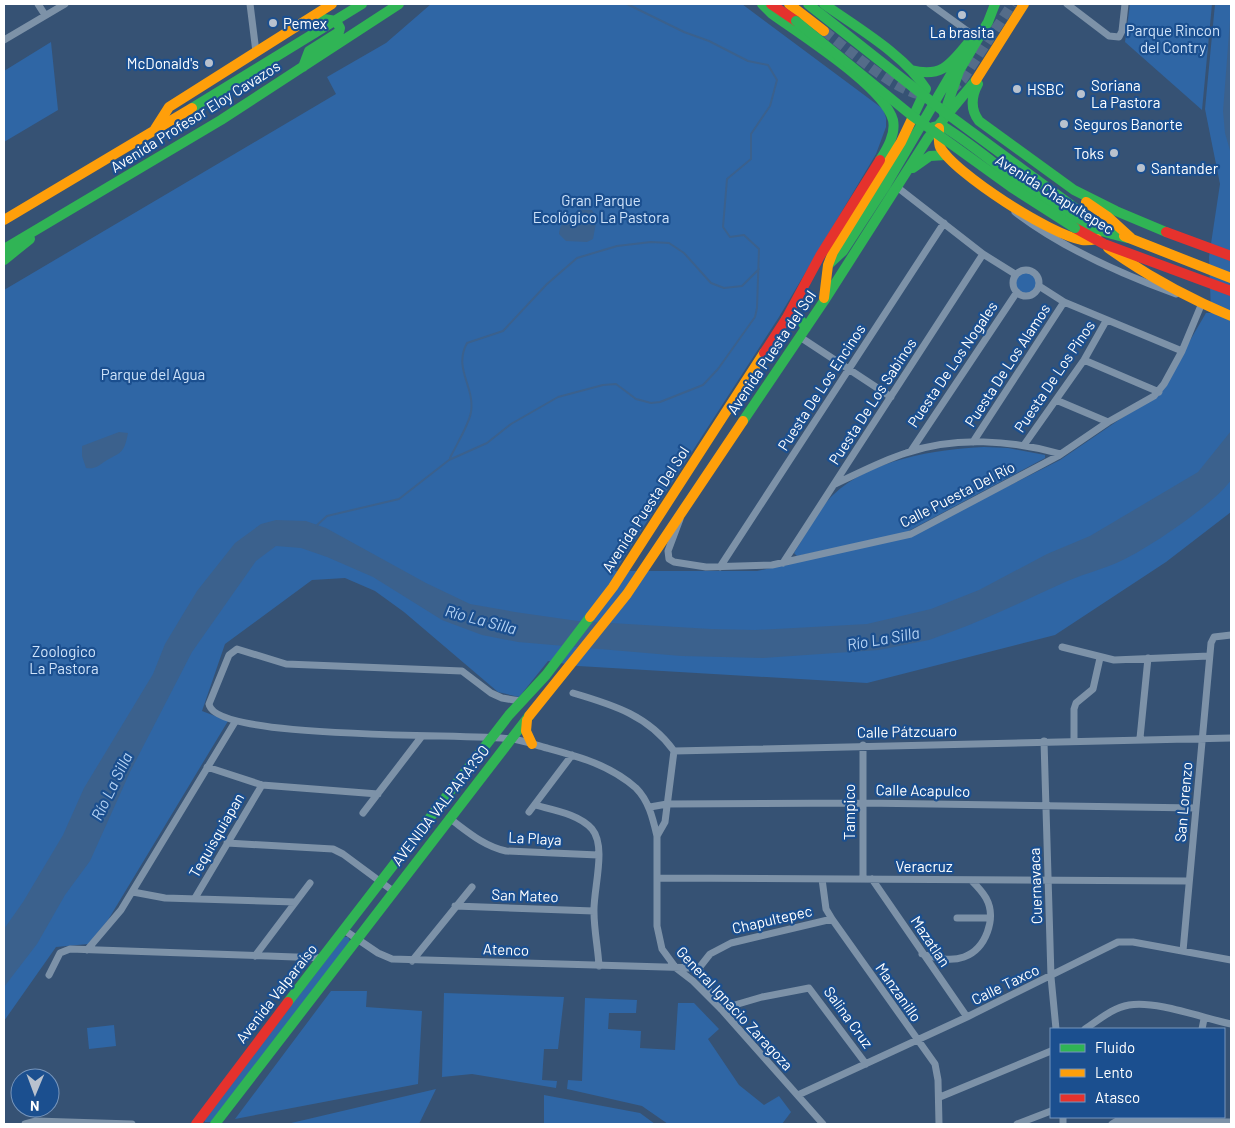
<svg xmlns="http://www.w3.org/2000/svg" width="1235" height="1128" font-family="Barlow,sans-serif">
<rect width="100%" height="100%" fill="#365274"/>
<!-- green -->
<path fill="#2f66a5" d="M431,4H742L883,109L886,118V127L876,154L779,317L615,571H757L905,538L1060,460L1160,392L1206,313H1211L1209,257L1220,184L1205,109L1215,4H1231V512L1166,562L1055,635L867,683L578,666L548,661L519,697L498,692L404,612L375,591L345,578L312,580L225,644L202,711L228,721L108,920L88,944L56,947L4,1021V290L336,94L327,77L386,43Z
M1130,4H1212L1202,110L1125,42Z
M51,42L58,110L4,142V71Z
M1015 282a11 11 0 1 1 22 0a11 11 0 1 1-22 0Z
M984,447L1008,448L1045,455V458L903,534L797,556L794,553C805,536 818,509 833,495C869,460 936,449 984,447Z
M344,937H348L351,943L214,1122H205L204,1119Z
M331,991H367L366,1007L422,1011L418,1084L235,1119Z
M444,993L564,997L558,1049H544L542,1080L557,1081L556,1088L472,1074L442,1077Z
M585,998L637,1000L636,1013H609L608,1029L641,1031L640,1048L675,1050L678,1003H694L719,1029L708,1039L739,1085L764,1105L779,1096L791,1112L782,1124H668L642,1106L567,1089L568,1080L582,1081Z
M114,1025L116,1046L89,1049L87,1028Z
M436,1089L419,1124H287Z
M544,1095L640,1113L655,1124H544Z"/>
<!-- water -->
<path fill="#3b618d" d="M1231,7V154L1225,133L1223,111Z
M582,210H592L597,218L593,239L587,242L566,241L559,234C561,219 569,215 582,210Z
M1231,431V480C1216,503 1141,554 1114,564C1097,571 1080,575 1063,583C1026,600 989,618 951,632L929,640L879,650L763,658L681,656L518,642L482,635L442,620L373,577L327,557L301,548L276,546L256,561L192,652L130,772L90,861L65,895L37,944L4,987V929L23,902L63,835L84,788L153,674L165,644L197,591L235,543L261,524L276,520L306,521L326,528L426,583L470,604L515,612L578,621L711,629L755,630L867,624L931,609L979,590L1047,554L1090,536L1198,472Z
M119,432L128,433C124,455 120,452 104,462C97,467 95,469 86,468L82,456V446Z"/>
<g fill="none" stroke-linecap="round" stroke-linejoin="round">
<!-- stream -->
<path stroke="#3b618d" stroke-width="2" d="M450,458C456,445 469,425 471,412C475,386 453,369 467,343L503,331L547,284L577,258L617,246L651,242L669,243L684,253L711,283L724,288L742,286L759,269
M316,526L327,516L399,499L449,460L487,443L511,424L558,397L603,385L616,384L636,399L651,403L660,402L703,385L718,369L755,317L757,308L759,249L744,235L730,237L723,227L727,179L751,159V134L770,106L777,80L768,65L748,61L709,41L684,32L627,4"/>
<!-- secondary-tunnel -->
<path stroke="#546c89" stroke-width="10" stroke-dasharray="10 5" stroke-linecap="butt" d="M824,31C850,50 896,94 928,96
M951,90L963,79L1012,4"/>
<!-- street -->
<path stroke="#7d92a8" stroke-width="7" d="M38,4L45,15
M250,4L256,52
M930,4L973,35
M1067,4L1109,36L1119,37L1122,31L1125,4
M4,40L65,4
M897,187L983,254L1015,274
M1015,212C1062,248 1121,274 1176,294
M1013 283a13 13 0 1 1 26 0a13 13 0 1 1-26 0Z
M1039,286L1064,302L1182,351
M800,337L891,397
M1084,360L1159,392
M1056,400L1108,422
M973,442L1064,302
M1024,445L1084,360L1106,321
M911,451L1017,292
M835,484C859,473 881,461 906,453C955,436 1012,440 1061,454
M680,519L668,551L669,559L674,562L706,567L772,565L911,534L1058,456L1108,422L1154,396L1164,384L1182,351L1202,303
M783,563L983,254
M720,567L944,223
M1062,647L1114,660L1209,656
M573,693C614,705 649,716 674,751
M520,701L502,698L491,693L462,671L286,664L237,649L229,655L209,704C215,741 472,733 511,739C523,740 535,745 547,748C580,757 610,765 636,788C649,801 653,819 657,836
M1140,738L1148,658
M1074,740V709L1076,703L1093,689L1100,658
M1044,741L1051,977L1056,1029
M863,745V879
M674,751L1231,738
M674,751L665,822L657,836V926L662,949L676,968L693,981L721,1009L823,1124
M207,767L262,785L378,794
M535,805C553,810 579,814 592,829C607,847 593,890 594,912C594,930 598,948 599,966
M650,807L667,804L863,803L1196,808
M529,812L572,755
M363,813L422,736
M449,818C467,831 483,846 506,851L598,855
M227,843L333,849L343,854L393,891
M658,878L1189,881
M822,879L826,909L832,919L935,1064L938,1080L939,1124
M872,879L967,1017
M133,892L165,898L295,902
M195,898L262,785
M455,906L594,911
M957,918H990
M344,930L378,953L392,959L699,968L711,996
M87,950L121,910L235,722
M1183,951L1211,643L1214,637L1231,635
M922,954C936,958 950,962 964,957C986,949 997,918 986,898C982,891 976,885 971,880
M255,956L310,883
M412,961L472,887
M699,968L710,954L731,943L832,919
M49,975L60,953L70,949L323,958
M721,1009L762,997L809,988L866,1064
M1085,1029C1099,1020 1112,1008 1129,1005C1155,1000 1203,1018 1231,1024
M1202,1029L1204,1019
M798,1095L967,1017L1118,942H1133L1231,960
M940,1097L1051,1051
M1063,1117V1124
M25,1124L36,1121L132,1124
M1017,1124L1051,1111
M1112,1124L1117,1121L1231,1122"/>
<!-- fast -->
<path stroke="#30b455" stroke-width="10" d="M762,4L772,14C801,35 884,87 893,120C896,134 887,149 880,160
M824,4C856,27 905,55 926,89L911,121
M303,67L309,51L339,32L340,28L336,21L324,19L311,25
M911,70C941,78 950,65 968,43
M978,84C971,97 970,109 979,121L1074,190L1116,211L1166,232
M192,108L362,4
M944,114L959,71L988,22L995,4
M933,127L941,125C988,153 1028,196 1077,221C1093,229 1110,234 1128,238
M913,168L930,156L946,155
M4,249L221,120L399,4
M4,260L30,239
M829,264L843,251L886,185L957,64
M786,319H800L806,328
M743,421L824,301L928,138L976,80
M288,1002L509,715L546,675L590,617
M215,1124L529,716"/>
<!-- slow -->
<path stroke="#ff9f0a" stroke-width="10" d="M789,4L824,31
M976,80L1024,4
M939,128C939,134 938,142 940,147C955,174 1051,235 1082,240C1087,241 1092,240 1097,239
M155,129L169,107L332,4
M1086,202L1108,217L1131,238
M4,220L192,108
M1124,236L1231,278
M1108,248C1146,275 1188,298 1231,316
M824,298L828,265L833,252L901,142L911,121
M590,617L613,587L764,353
M529,716L627,594L743,421
M527,720L526,731L532,744"/>
<!-- jam -->
<path stroke="#e5322d" stroke-width="10" d="M771,4L796,21
M1075,228L1104,244L1231,291
M1166,232L1231,256
M764,353L786,319L820,256L880,160
M196,1124L288,1002"/>
<!-- fast-bridge -->
<path stroke="#30b455" stroke-width="10" d="M808,4L942,110L1086,216
M796,21L911,115L1011,187L1075,228"/>
</g>
<!-- markers -->
<g fill="#b9c2ce" stroke="#1b4f8f" stroke-width="2">
<circle cx="962" cy="15" r="5"/>
<circle cx="273" cy="23" r="5"/>
<circle cx="209" cy="63" r="5"/>
<circle cx="1017" cy="89" r="5"/>
<circle cx="1081" cy="94" r="5"/>
<circle cx="1064" cy="124" r="5"/>
<circle cx="1114" cy="153" r="5"/>
<circle cx="1141" cy="168" r="5"/>
</g>
<g text-anchor="middle" dominant-baseline="central" stroke-width="4.5" stroke-linejoin="round" paint-order="stroke">
<!-- poi labels -->
<g font-size="15" fill="#fff" stroke="#1b4f8f" text-anchor="start">
<text x="283" y="23">Pemex</text>
<text x="962" y="32" text-anchor="middle">La brasita</text>
<text x="199" y="63" text-anchor="end">McDonald's</text>
<text x="1091" y="85">Soriana<tspan x="1091" dy="17">La Pastora</tspan></text>
<text x="1027" y="89">HSBC</text>
<text x="1074" y="124">Seguros Banorte</text>
<text x="1104" y="153" text-anchor="end">Toks</text>
<text x="1151" y="168">Santander</text>
</g>
<!-- park labels -->
<g font-size="15" fill="#cfe3fa" stroke="#1b4f8f">
<text x="1173" y="30">Parque Rincon<tspan x="1173" dy="17">del Contry</tspan></text>
<text x="601" y="200">Gran Parque<tspan x="601" dy="17">Ecológico La Pastora</tspan></text>
<text x="153" y="374">Parque del Agua</text>
<text x="64" y="651">Zoologico<tspan x="64" dy="17">La Pastora</tspan></text>
</g>
<!-- street labels -->
<g font-size="15" fill="#fff" stroke="#1b4f8f">
<text transform="translate(195 116) rotate(-32)">Avenida Profesor Eloy Cavazos</text>
<text transform="translate(1055 194) rotate(32)">Avenida Chapultepec</text>
<text transform="translate(771 352) rotate(-56)">Avenida Puesta del Sol</text>
<text transform="translate(952 364) rotate(-56)">Puesta De Los Nogales</text>
<text transform="translate(1007 365) rotate(-57)">Puesta De Los Alamos</text>
<text transform="translate(1054 376) rotate(-56)">Puesta De Los Pinos</text>
<text transform="translate(821 387) rotate(-57)">Puesta De Los Encinos</text>
<text transform="translate(872 401) rotate(-57)">Puesta De Los Sabinos</text>
<text transform="translate(957 494) rotate(-27)">Calle Puesta Del Río</text>
<text transform="translate(645 509) rotate(-57)">Avenida Puesta Del Sol</text>
<text transform="translate(907 731) rotate(-1)">Calle Pátzcuaro</text>
<text transform="translate(923 790) rotate(1)">Calle Acapulco</text>
<text transform="translate(1183 802) rotate(-85)">San Lorenzo</text>
<text transform="translate(440 805) rotate(-52)">AVENIDA VALPARA?SO</text>
<text transform="translate(849 812) rotate(-90)">Tampico</text>
<text transform="translate(216 835) rotate(-60)">Tequisquiapan</text>
<text transform="translate(535 838) rotate(3)">La Playa</text>
<text x="924" y="866">Veracruz</text>
<text transform="translate(1035 886) rotate(-92)">Cuernavaca</text>
<text transform="translate(525 895) rotate(2)">San Mateo</text>
<text transform="translate(772 919) rotate(-13)">Chapultepec</text>
<text transform="translate(931 941) rotate(56)">Mazatlan</text>
<text transform="translate(506 949) rotate(2)">Atenco</text>
<text transform="translate(1005 984) rotate(-26)">Calle Taxco</text>
<text transform="translate(899 992) rotate(55)">Manzanillo</text>
<text transform="translate(276 993) rotate(-52)">Avenida Valparaíso</text>
<text transform="translate(735 1008) rotate(47)">General Ignacio Zaragoza</text>
<text transform="translate(849 1017) rotate(54)">Salina Cruz</text>
</g>
<!-- water labels -->
<g font-size="16" font-style="italic" fill="#b5d3f5" stroke="#1b4f8f">
<text transform="translate(481 619) rotate(15)">Río La Silla</text>
<text transform="translate(883 638) rotate(-10)">Río La Silla</text>
<text transform="translate(111 786) rotate(-64)">Río La Silla</text>
</g>
</g>
<!-- border -->
<rect width="1235" height="1128" fill="none" stroke="#ffffff" stroke-width="10"/>
<!-- legend -->
<rect x="1050" y="1028" width="175" height="90" fill="#1b4f8f" stroke="#7695bc"/>
<rect x="1060" y="1044" width="25" height="8" fill="#30b455" stroke="#7695bc"/>
<text x="1095" y="1053" font-size="15" fill="#ffffff">Fluido</text>
<rect x="1060" y="1069" width="25" height="8" fill="#ff9f0a" stroke="#7695bc"/>
<text x="1095" y="1078" font-size="15" fill="#ffffff">Lento</text>
<rect x="1060" y="1094" width="25" height="8" fill="#e5322d" stroke="#7695bc"/>
<text x="1095" y="1103" font-size="15" fill="#ffffff">Atasco</text>
<!-- north arrow -->
<g transform="translate(35 1093) rotate(181)"><circle r="24" fill="#1b4f8f" stroke="#7695bc"/>
<path d="M0-4L9 19L0 12L-9 19Z" fill="#b9c2ce"/>
<text y="-8" font-size="14" font-weight="bold" text-anchor="middle" fill="#ffffff">N</text>
</g>
</svg>
